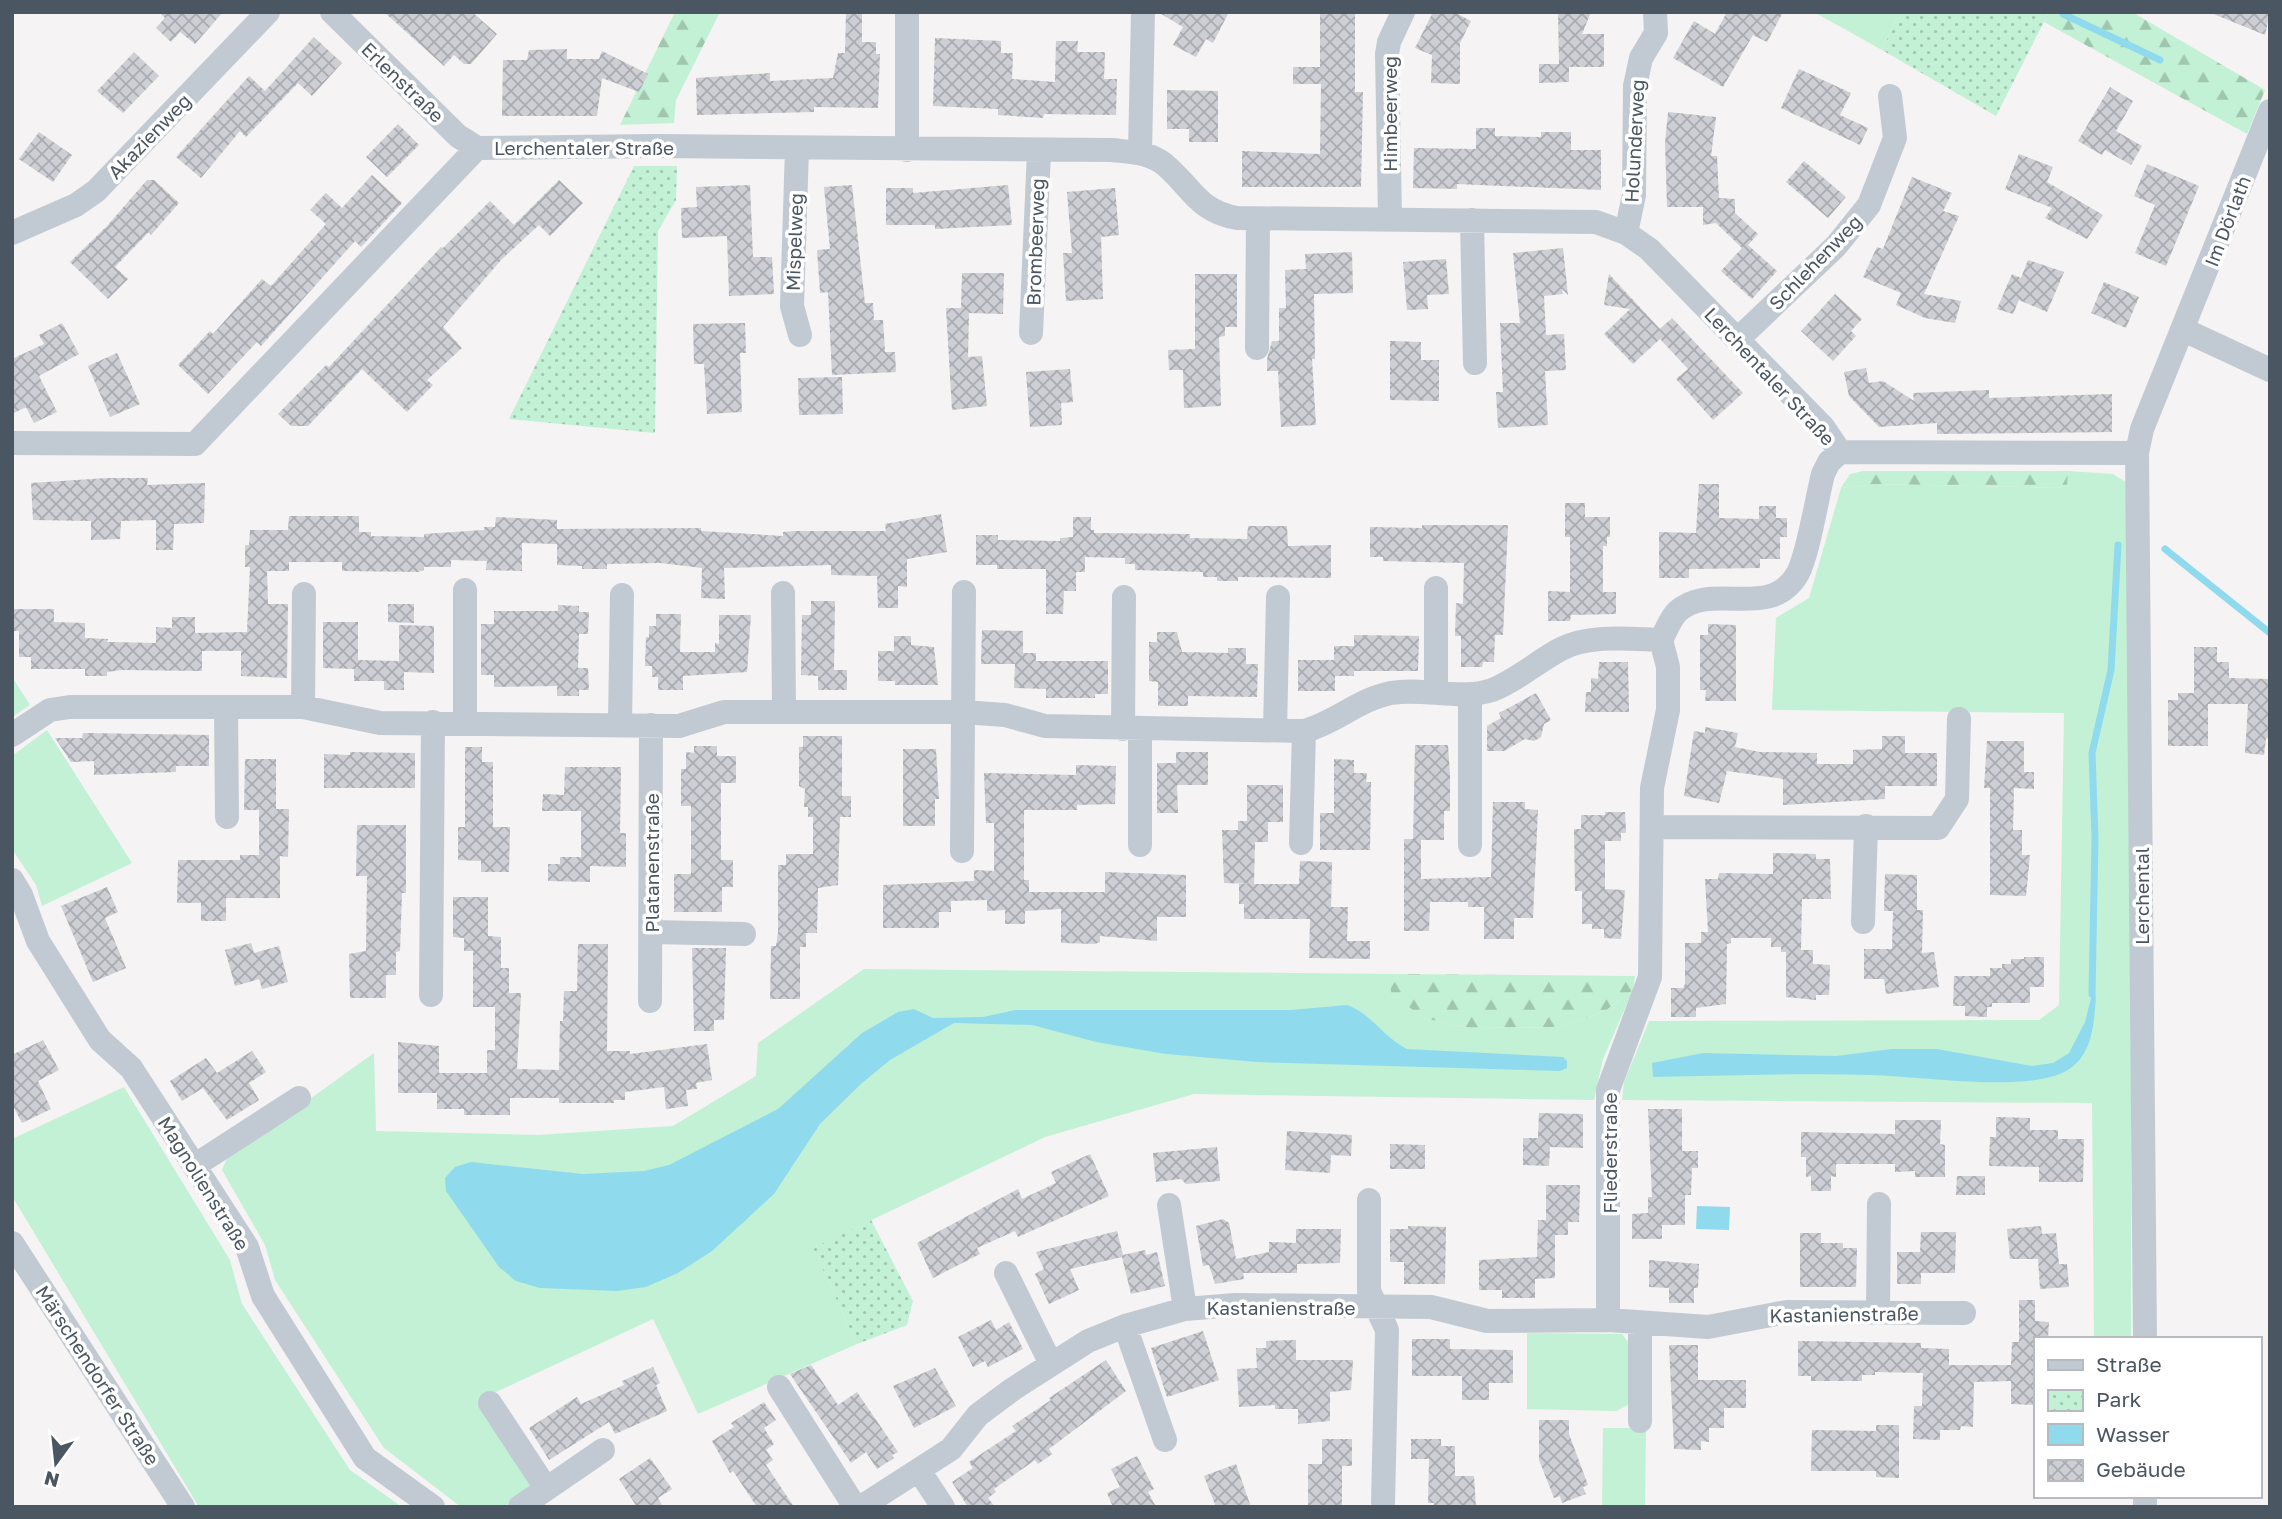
<svg xmlns="http://www.w3.org/2000/svg" width="2282" height="1519" font-family="'Golos Text',sans-serif">
<defs>
<pattern id="forest-firs" width="22" height="20" patternUnits="userSpaceOnUse" patternTransform="scale(1.75)"><rect width="22" height="20" fill="#c3f1d5"/><path d="M5 1l3.5 6h-7zM16 11l3.5 6h-7z" fill="#a0c6b0"/></pattern>
<pattern id="park-dots" width="8" height="8" patternUnits="userSpaceOnUse" patternTransform="scale(1.75)"><rect width="8" height="8" fill="#c3f1d5"/><path d="M2 2h.1M6 6h.1" fill="none" stroke="#a0c6b0" stroke-width="1.8" stroke-linecap="round"/></pattern>
<pattern id="building-cross-hatch" width="8" height="8" patternUnits="userSpaceOnUse" patternTransform="scale(1.75)"><rect width="8" height="8" fill="#cdcfd5"/><path d="M0 0l8 8M0 8l8-8" fill="none" stroke="#a8abb0"/></pattern>
</defs>
<rect width="100%" height="100%" fill="#f5f3f3"/>
<!-- grass -->
<path fill="#c3f1d5" d="M1814,12H1900L1882,50Z
M2068,471L2113,474L2132,486L2131,1339H2094L2092,1103L1622,1100L1624,1082L1649,1021L2039,1020L2059,1005L2064,713L1772,710L1776,618L1809,598L1841,488L1875,484L2067,488Z
M12,677L30,705L12,717Z
M47,730L132,863L42,906L36,885L12,849V756Z
M864,969L1391,974L1392,993L1423,1018L1469,1028L1563,1027L1605,1011L1633,990L1603,1059L1594,1100L1194,1094L1045,1137L813,1248L857,1344L698,1414L653,1319L483,1398L532,1484L505,1507H461L384,1448L275,1280L265,1245L222,1170L227,1158L374,1053L376,1131L538,1135L673,1126L756,1076L758,1043Z
M124,1087L230,1260L242,1304L350,1470L402,1507H199L12,1196V1139Z
M1527,1333L1622,1334L1631,1346L1630,1404L1616,1411L1527,1409Z
M1603,1428H1646L1645,1507H1602Z"/>
<!-- forest -->
<path fill="url(#forest-firs)" d="M675,12H720L676,100L674,123L620,125Z
M2049,12H2132L2265,90L2247,134L2044,22Z
M1863,471H2068L2067,488L1875,484L1841,488L1850,474Z
M1391,974L1635,976L1633,990L1605,1011L1563,1027L1469,1028L1423,1018L1391,993Z"/>
<!-- park -->
<path fill="url(#park-dots)" d="M1900,12H2049L1996,116L1882,50Z
M634,166H677L676,200L658,231L655,433L509,419Z
M871,1220L913,1301L907,1325L857,1344L813,1248Z"/>
<!-- water -->
<path fill="#90daee" d="M2092,994L2096,996C2094,1023 2093,1056 2066,1071C2027,1093 1918,1076 1871,1075C1798,1073 1725,1076 1653,1077L1652,1063L1703,1053L1836,1056L1892,1049H1937L2032,1066L2053,1063L2069,1053L2085,1022Z
M1347,1005C1371,1013 1384,1038 1407,1049L1563,1057L1567,1061V1068L1560,1071L1257,1062L1166,1054L1096,1042L1032,1025L954,1023L890,1060L862,1083L820,1124L774,1194L712,1251L678,1273L646,1287L617,1291L540,1288L516,1281L499,1267L446,1191L445,1178L455,1167L471,1162L583,1174L644,1171L669,1165L778,1109L862,1033L898,1012L914,1009L933,1018L983,1017L1015,1010H1291Z
M1697,1206L1730,1207L1729,1230L1696,1229Z"/>
<g fill="none" stroke-linecap="round" stroke-linejoin="round">
<!-- stream -->
<path stroke="#90daee" stroke-width="7" d="M2063,14L2160,60
M2165,549L2270,633
M2092,994L2095,838L2092,753L2111,670L2118,545"/>
</g>
<!-- building -->
<path fill="url(#building-cross-hatch)" d="M159,12H223L195,44L180,32L171,42L156,28L165,18Z
M384,12H472L497,34L471,64H464L454,55L444,66Z
M846,12H862V42H876V54H880L878,108L814,107V112L697,115L696,78L770,73V81L833,78L838,53H845Z
M1158,12H1229L1213,43L1206,39L1196,57L1173,45L1183,27Z
M1320,12H1355V92H1363L1361,187H1242V151L1320,154L1321,84H1293V67H1320Z
M1433,12H1454L1471,21L1460,43V84L1431,83L1432,55L1415,48Z
M1558,12H1591L1582,34H1604V67H1569V82L1539,83V64H1559Z
M1727,12H1783L1767,42L1753,35L1723,87L1673,58L1694,21L1715,34Z
M2270,12L2265,35L2211,13V12Z
M314,37L342,63L312,96L298,83L246,137L240,131L201,178L176,157L249,76L265,91Z
M935,38L1001,41V53H1013L1012,79L1055,82L1056,41H1078L1077,52H1105L1104,79H1117L1116,115L1044,114L1043,118L998,115V109L933,106Z
M567,49V59H599L602,51L648,74L639,92L602,78L597,116H502L503,60H527L529,50Z
M134,52L159,76L123,113L97,91Z
M1799,69L1851,93L1840,115L1868,128L1860,145L1781,108Z
M2110,87L2133,101L2116,131L2142,146L2131,165L2105,150L2102,155L2078,141Z
M1167,90L1218,91V142H1189V129H1167Z
M1668,112L1716,117L1711,156H1717L1719,198L1735,199V213L1758,234L1748,245L1777,271L1752,299L1721,271L1742,248L1716,223L1703,225V207H1667L1665,143Z
M398,124L419,145L387,177L366,157Z
M1476,128H1495V136L1541,137V132H1571V150H1601V190L1457,184V189L1413,188L1414,148L1476,149Z
M39,132L72,155L53,182L19,159Z
M2019,154L2053,167L2047,182L2103,215L2087,239L2045,218L2052,208L2005,189Z
M1804,161L1846,197L1828,218L1786,182Z
M2147,164L2199,186L2166,266L2135,253L2155,205L2134,196Z
M372,175L402,203L361,247L355,241L261,346L257,342L208,394L178,365L210,331L213,334L262,279L271,286L326,224L310,210L326,193L342,208Z
M1912,177L1952,193L1943,211L1959,216L1924,294L1961,301L1955,323L1925,318L1896,305L1901,293L1863,277L1877,247L1883,249Z
M147,180H154L179,203L151,235L149,232L115,267L128,279L108,299L70,262L107,226Z
M559,180L583,203L550,236L539,225L502,259L443,327L462,348L427,380L433,385L407,412L362,369L308,426H291L278,414L326,365L329,367L441,247L443,248L490,201L514,225Z
M750,185L753,257H772L774,294L729,296L727,236L682,238L681,208L697,207L696,187Z
M852,185L865,303H873L874,320H883L885,352H895L896,372L832,375L828,292L820,293L817,250L830,249L824,187Z
M1008,185L1012,225L935,229V225H886V188H913V193Z
M1115,188L1119,235L1101,237L1103,299L1066,301L1063,253H1072L1067,192Z
M1563,248L1568,295L1562,289L1563,294L1544,296L1546,335L1564,334L1566,370L1545,371L1548,425L1498,428L1496,392H1503L1500,323H1520L1513,253Z
M1352,252L1353,293L1314,294L1315,359H1312L1316,425L1281,427L1278,371H1267V359L1272,341H1279V308H1286L1285,270L1306,269L1305,254Z
M1446,259L1449,294L1427,295L1428,309L1407,310L1403,262Z
M2028,260L2064,272L2047,312L2019,300L2013,314L1997,309L2012,274L2021,278Z
M962,273H1004L1003,314L969,313L968,357L982,356L987,406L952,410L946,308H961Z
M1195,274H1237V327H1225V336L1219,337L1221,406L1184,408L1183,370H1169L1168,350L1195,349Z
M1609,274L1660,329L1672,318L1743,393L1713,420L1676,379L1688,369L1660,339L1633,364L1604,334L1630,309L1604,305Z
M2104,282L2139,297L2126,328L2091,313Z
M1835,294L1862,319L1851,331L1856,336L1833,361L1801,331Z
M62,323L79,354L39,376L57,412L34,423L26,407L12,414V359L44,344L39,335Z
M745,323L746,353H740L742,412L707,414L704,364H694L693,324Z
M1390,341L1421,342V360H1439V401L1390,400Z
M117,353L140,404L110,417L88,366Z
M1866,368L1869,383L1883,381L1914,401L1913,393L1989,390V398L2112,394V432L1937,434V423L1879,427L1849,396L1844,372Z
M1070,369L1073,402L1061,403L1062,425L1030,427L1026,372Z
M842,377L843,414L799,415L798,378Z
M107,478H148L147,485L205,483L204,523L174,524L173,550H156V520L121,521L120,539L91,540V521L33,520L31,483Z
M1699,484H1719V518L1759,519V506H1776V518H1787V537H1780V559H1760V568L1689,569V578H1659V532L1696,533Z
M1565,503H1585V517H1610V537H1607V546H1603V592H1616V614L1571,615L1570,621H1548V591L1570,592V537H1565Z
M941,514L947,552L907,559V587L898,586V608H878L877,576L831,575V565L724,568L725,599L701,598L702,568L661,563L607,564V569H582V566L557,565V544L522,543V571L486,570L487,561L451,560V567H424V570L418,572L342,571V562H289V571H267L268,604H288L287,678L241,676V651H202V671L122,670L107,672V676H85V669H31V657H19V631H14V609H54V622L85,623V638L108,639L107,642L156,643V627L172,628V617H195V633L247,632L250,567H245V545H249L250,530H288L289,516H359V532H371V536L424,537V534L484,530V527H495L496,517L557,520V529L701,528V531L783,536V532L793,531H886L885,524Z
M1073,517H1091V530H1094V533L1190,534V538L1247,539L1248,526H1287L1288,546L1331,545V578L1238,577V581H1217V577H1203V572L1135,570V564H1125V558L1085,557V572H1076V591H1064L1063,614H1046V569H997V565H976V535H998V540L1060,541V538L1073,537Z
M1422,525H1508L1503,635H1495L1494,662H1483L1482,667H1461V636H1455L1456,603L1463,604L1464,563L1383,561V557H1370V527L1422,528Z
M811,601H835L834,670H847V690H818V676L801,675L802,615H811Z
M388,604H414V623L388,622Z
M558,605L579,606V612H589L588,634H579L578,668H588L589,690H579V696H557V686L494,687V675H481V624H494V611H558Z
M656,614H681L680,652H715V643L719,644V615H751L747,672L683,676V690H658V677H652V666H645L646,637H649V626H656Z
M323,622H358V660L399,661V625L434,626V673L404,672V690H384V681H354V669L323,668Z
M1708,624L1736,625V701H1705L1706,690H1700V635H1708Z
M982,630L1023,631V653H1036V661H1108V694H1095V698H1046V689L1014,688L1015,664H981Z
M1157,632H1177L1182,652L1228,653V648H1246V664H1258L1257,697L1188,696V706H1158V682L1149,681V642H1157Z
M1354,635L1419,636L1418,671H1354V676H1335V691H1298V660H1334V646H1354Z
M894,636H911V645L934,647L938,685H895V681H878V651H894Z
M2194,647H2217V662H2229V678L2270,679V738H2266L2264,755L2245,753L2248,704H2208V746H2168V700H2178V693H2194Z
M1599,662H1628L1629,712H1585L1586,692H1591V678L1598,679Z
M1536,693L1551,720L1544,724L1541,737L1534,741L1525,739L1504,751H1487V726L1501,718L1499,713Z
M1705,727L1738,733L1735,747L1760,752L1817,753V764H1853V750L1882,749V736H1905V753H1937V786H1885V799L1783,805V779L1727,771L1719,803L1684,796L1694,731L1705,733Z
M83,733L209,735V766H176V772L94,775V761L71,762L55,738H82Z
M803,736H842V796H851V817H840L838,885L818,888L817,933H806V947H800V999H770L771,946H776L778,932V865H786V854H813V817H808V807H804L805,789L799,786V747H803Z
M1987,741H2024V772H2034V789L2014,788L2013,830H2022V855H2030L2026,896L1990,895V788H1984Z
M1415,745H1448L1450,774V811H1444V840H1421V879L1491,877L1493,802H1525V809L1538,810L1533,918H1514V939H1484V907H1468V902H1430L1429,931H1404V839H1413Z
M694,746H717V756H736V783H721V860H733V887H722V912H674V874H691V806H681V769H686V752L694,753Z
M465,747H482V762H493V827H510L509,872H481V861L458,860V827H465Z
M903,749H936L939,799H935V826H903Z
M350,752L415,753V788H324V754L350,755Z
M1176,752H1208V785H1177L1178,813H1157V763H1176Z
M245,759H276V809H289L288,857L280,856V898H226V921H201V903H177L178,860H240V855H259V810H244Z
M1334,759L1354,760V773H1367L1366,782H1371L1370,850H1320V813H1334Z
M1076,765L1116,766L1115,804L1077,805V810H1024V880H1029V892H1105V872L1186,875V917H1157V941L1100,936V942L1095,944L1061,943V909L1025,911V924H1005V910L987,911V900L951,901V912H939V928H883V885L974,881V870L994,871V823H986L984,773L1076,775Z
M565,767H621L620,833H626V867L590,866V882L548,881V864H560V857H581V811H542L543,794L564,795Z
M1247,785H1283V822H1268V842H1255L1254,884L1224,883L1222,830H1238V821H1247Z
M1605,812H1625L1626,833H1621V841H1605V889L1625,890L1621,939L1604,938V929H1592V924H1582V891H1575L1574,829H1581V815H1605Z
M357,825H406V893H402L400,951L396,952V975H386V998H350L349,954L366,951L367,876H356Z
M1773,853L1816,854V859H1830L1831,899H1802L1801,950H1813V964L1830,965L1829,995H1816V1000L1786,997V952H1781V947H1771V938H1731V943L1727,944L1726,1004L1696,1008V1017H1671V988H1683L1685,984V943H1701V932H1708L1705,879H1718L1719,873L1773,874Z
M1300,861L1332,862L1331,907H1348L1347,941H1370V959L1309,958L1310,919H1244V904H1239V884H1299Z
M1885,874L1917,875V910H1923L1922,953L1934,952L1939,987L1886,994L1884,979H1864V949H1892L1893,911H1884Z
M107,887L118,912L105,918L126,968L93,982L61,906Z
M453,897H488V936L501,937V968H509V993H521L517,1069L559,1070L560,1021H563L564,991H577L578,944H608L607,1051H630V1054L707,1044L712,1080L696,1083L697,1089L686,1090L688,1106L666,1109L664,1087L625,1092V1100H614V1103H559V1098H510V1115H464V1109H437V1093H398V1042L439,1046V1073H487V1050H495V1007H473V951H464V938L453,937Z
M251,943L254,953L279,946L288,982L262,989L259,979L235,986L225,950Z
M692,948H726L724,1020H714V1031H694Z
M2024,957H2044V987H2030V1003H1992V1007H1987V1017L1965,1016V1006H1953L1954,976H1990V968H2002V964H2011V959H2024Z
M43,1040L59,1070L38,1081L51,1109L22,1123L12,1104V1055Z
M252,1051L266,1072L249,1083L259,1100L227,1120L203,1088L182,1101L170,1081L206,1058L217,1073Z
M1648,1109H1682V1151H1698V1168H1692L1691,1195H1685V1225H1662V1239H1632V1214L1648,1213V1197H1652Z
M1539,1113L1583,1114V1148L1550,1147L1549,1166L1523,1165V1138H1538Z
M1996,1117L2030,1118V1130H2058V1139H2084L2083,1182H2039V1167L1989,1166L1990,1137H1996Z
M1895,1120H1941L1940,1144L1945,1145V1177H1915V1171L1895,1172V1164H1836V1177L1831,1176V1191H1811V1176L1806,1177V1157H1801V1132L1895,1134Z
M1287,1131L1352,1135L1351,1156L1331,1155L1330,1173L1285,1170Z
M1390,1144L1425,1145V1169H1390Z
M1217,1147L1220,1181L1186,1184L1181,1179L1156,1182L1153,1153Z
M1090,1154L1109,1196L1018,1237L1015,1231L977,1248L980,1254L933,1278L917,1243L1018,1189L1022,1199L1056,1183L1051,1172Z
M1957,1176H1985V1195H1956Z
M1546,1185H1580L1579,1222H1568V1235H1555V1278L1535,1279V1298H1502V1290H1479V1260L1537,1257L1538,1220H1546Z
M1223,1219L1229,1223L1236,1259L1269,1252V1242L1296,1243V1229H1341L1340,1263L1297,1264V1273H1243L1244,1279L1215,1284L1209,1265L1203,1266L1196,1226Z
M1408,1226L1446,1227L1445,1284H1404V1262H1390V1229H1408Z
M2041,1226L2042,1234L2056,1233L2059,1264H2067L2069,1287L2040,1289L2038,1259H2010L2007,1229Z
M1117,1231L1123,1255L1145,1250L1146,1255L1157,1252L1165,1286L1131,1294L1122,1257L1070,1269L1079,1290L1049,1304L1035,1274L1044,1269L1036,1252Z
M1921,1232H1956L1955,1273H1921V1284H1897V1252H1920Z
M1800,1233H1821V1243H1843V1248H1857L1856,1287H1800Z
M1649,1260L1699,1264L1698,1288H1694V1303H1669V1288L1649,1287Z
M2019,1300H2035V1321L2049,1322L2048,1339H2035V1405L2011,1404V1381L1974,1382L1973,1427L1961,1426L1960,1430H1940V1440L1913,1439L1914,1406H1922L1923,1373L1875,1372V1375H1862V1381H1811V1376H1798V1341L1921,1343V1348L1949,1349V1365H2011L2012,1342H2019Z
M991,1320L996,1330L1009,1322L1023,1349L988,1367L985,1361L973,1367L958,1337Z
M1203,1331L1219,1380L1167,1397L1151,1348Z
M1412,1339H1450V1349L1513,1350V1383H1489V1400H1462V1376H1412Z
M1296,1340V1360H1353L1351,1390L1330,1392V1421L1298,1424V1409H1275V1405L1239,1407L1237,1369L1257,1368L1256,1348H1266V1341Z
M1669,1345H1698V1380H1746V1408H1724V1428H1709V1442L1701,1441V1450L1674,1449Z
M1106,1360L1126,1391L1049,1449L1052,1454L1038,1464L1035,1460L994,1489L996,1492L988,1498L995,1507H968L952,1482L973,1468L969,1462L1016,1431L1012,1426L1051,1400L1049,1398Z
M811,1365L838,1405L857,1392L898,1452L892,1455L894,1458L877,1469L866,1452L851,1463L790,1374Z
M653,1367L660,1383L656,1385L667,1411L615,1434L609,1422L549,1460L529,1428L577,1397L581,1404L624,1385L622,1381Z
M935,1368L956,1406L914,1428L893,1386Z
M764,1402L776,1420L764,1428L774,1444L766,1450L773,1460L766,1465L794,1507H757L733,1471L730,1473L712,1441L734,1427L731,1423Z
M1539,1420H1569V1434L1588,1485L1583,1487L1586,1494L1562,1503L1560,1496L1554,1498L1539,1460Z
M1876,1425H1899V1478L1876,1477V1471H1811L1812,1430L1876,1431Z
M1322,1439H1352V1466H1342V1505H1308V1464H1322Z
M1411,1439H1441V1446H1455V1476H1474L1476,1507H1434V1503H1428L1429,1459H1411Z
M1137,1456L1154,1489L1148,1492L1156,1507H1113L1107,1493L1120,1487L1111,1469Z
M650,1458L672,1489L658,1498L663,1507H637L619,1479Z
M1236,1464L1251,1507H1216L1204,1476Z"/>
<g fill="none" stroke-linecap="round" stroke-linejoin="round">
<!-- minor -->
<path stroke="#c1cad2" stroke-width="24" d="M332,12L458,136L477,148
M797,148L792,306L800,335
M907,150V12
M1140,152L1143,12
M1390,219L1387,54L1389,42L1403,12
M1472,220L1475,363
M12,233L76,205L96,191L268,12
M1626,233L1634,195L1635,86L1641,58L1656,33L1655,12
M2184,330L2270,370
M1031,333L1039,151
M1738,339L1836,246L1869,205L1895,138L1890,96
M1257,348L1258,219
M12,443L195,444L477,148L656,146L1112,150C1129,152 1149,152 1164,164C1192,187 1197,211 1237,218L1596,222L1626,233L1649,249L1823,427L1840,452
M1840,452L2137,453
M465,590V722
M783,593L784,712
M1661,640C1666,631 1670,619 1677,612C1711,580 1771,622 1798,573C1808,554 1817,498 1823,474L1829,462L1840,452
M1436,692V588
M303,707L304,594
M226,709L227,817
M620,723L622,595
M1123,729L1124,597
M1275,730L1278,597
M12,735L50,710L70,707H303L380,723L679,726L724,712H962L1005,715L1045,726L1304,731C1335,723 1359,699 1391,693C1424,687 1460,701 1492,690C1516,681 1538,661 1561,649C1590,634 1629,639 1661,640
M1653,827L1938,828L1957,799L1959,719
M1301,843L1304,731
M1140,845V729
M1470,845V694
M962,851L964,592
M12,880L21,895L38,941L100,1040L131,1068L247,1247L263,1296L365,1458L433,1507
M1863,922L1866,826
M651,932L744,934
M431,995L433,722
M650,1001L651,725
M194,1166L299,1098
M1369,1200V1291L1387,1330L1383,1503
M1169,1205L1185,1309
M12,1243L183,1507
M1006,1273L1051,1364
M1878,1312L1879,1204
M1608,1320V1090L1650,977L1652,788L1668,710V667L1661,640
M1125,1326L1165,1440
M2145,1339L2137,453L2142,429L2270,111
M779,1387L855,1507
M490,1403L546,1488
M1640,1421V1324
M920,1472L943,1507
M2145,1496V1507
M520,1507L603,1450
M861,1507L951,1449L978,1415L1013,1389L1088,1341L1125,1326L1185,1309L1235,1305L1431,1307L1487,1321L1608,1320L1708,1327L1787,1312L1964,1313"/>
</g>
<g text-anchor="middle" dominant-baseline="central" stroke-width="7" stroke-linejoin="round" paint-order="stroke">
<!-- street labels -->
<g font-size="19" fill="#4a5661" stroke="#fff">
<text transform="translate(403 82) rotate(44)">Erlenstraße</text>
<text transform="translate(1389 114) rotate(-90)">Himbeerweg</text>
<text transform="translate(149 136) rotate(-46)">Akazienweg</text>
<text transform="translate(1634 141) rotate(-87)">Holunderweg</text>
<text x="584" y="147">Lerchentaler Straße</text>
<text transform="translate(2227 221) rotate(-69)">Im Dörlath</text>
<text transform="translate(794 242) rotate(-88)">Mispelweg</text>
<text transform="translate(1035 242) rotate(-88)">Brombeerweg</text>
<text transform="translate(1815 262) rotate(-46)">Schlehenweg</text>
<text transform="translate(1770 376) rotate(47)">Lerchentaler Straße</text>
<text transform="translate(651 863) rotate(-90)">Platanenstraße</text>
<text transform="translate(2141 896) rotate(-90)">Lerchental</text>
<text transform="translate(1609 1153) rotate(-90)">Fliederstraße</text>
<text transform="translate(204 1183) rotate(58)">Magnolienstraße</text>
<text x="1281" y="1307">Kastanienstraße</text>
<text transform="translate(1844 1314) rotate(-1)">Kastanienstraße</text>
<text transform="translate(98 1375) rotate(57)">Märschendorfer Straße</text>
</g>
</g>
<!-- border -->
<rect width="2282" height="1519" fill="none" stroke="#4a5661" stroke-width="28"/>
<!-- legend -->
<rect x="2034" y="1337" width="228" height="161" fill="#ffffff" stroke="#b7bbc0" stroke-width="2"/>
<rect x="2048" y="1360" width="35" height="10" fill="#c1cad2" stroke="#b7bbc0" stroke-width="2"/>
<text x="2096" y="1372" font-size="21" fill="#4a5661">Straße</text>
<rect x="2048" y="1390" width="35" height="21" fill="url(#park-dots)" stroke="#b7bbc0" stroke-width="2"/>
<text x="2096" y="1407" font-size="21" fill="#4a5661">Park</text>
<rect x="2048" y="1424" width="35" height="21" fill="#90daee" stroke="#b7bbc0" stroke-width="2"/>
<text x="2096" y="1442" font-size="21" fill="#4a5661">Wasser</text>
<rect x="2048" y="1460" width="35" height="21" fill="url(#building-cross-hatch)" stroke="#b7bbc0" stroke-width="2"/>
<text x="2096" y="1477" font-size="21" fill="#4a5661">Gebäude</text>
<!-- north arrow -->
<g transform="translate(56 1463) rotate(195)" stroke="#ffffff" stroke-width="5" paint-order="stroke">
<path d="M0-5L12 26L0 18L-12 26Z" fill="#4a5661"/>
<text y="-10" font-size="19" font-weight="bold" text-anchor="middle" fill="#4a5661">N</text>
</g>
</svg>
